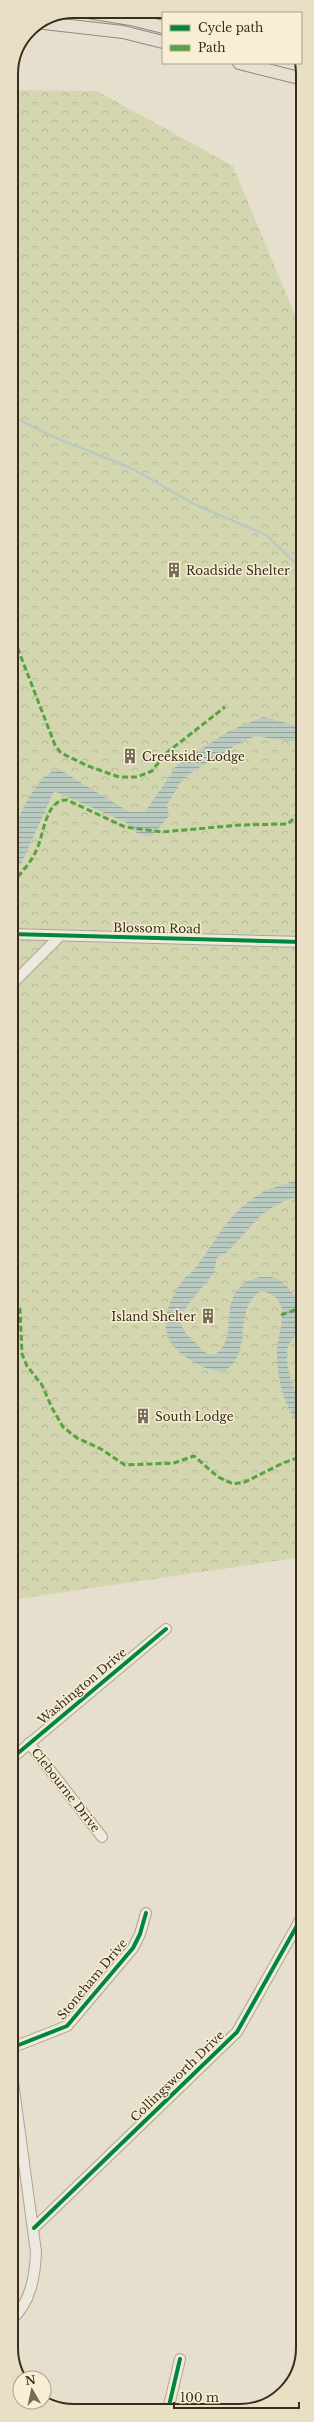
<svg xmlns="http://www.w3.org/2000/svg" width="314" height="2422" font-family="'Libre Baskerville',serif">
<defs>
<pattern id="forest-crowns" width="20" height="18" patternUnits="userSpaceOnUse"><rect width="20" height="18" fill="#d4d6b0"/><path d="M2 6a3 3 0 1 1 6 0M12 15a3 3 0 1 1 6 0" fill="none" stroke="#b7b897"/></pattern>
<pattern id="water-rules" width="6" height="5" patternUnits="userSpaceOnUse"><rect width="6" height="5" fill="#b9cbc1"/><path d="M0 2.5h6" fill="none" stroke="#97a59c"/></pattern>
</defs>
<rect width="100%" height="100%" fill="#e6dfce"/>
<!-- forest -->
<path fill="url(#forest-crowns)" d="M11,90L97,91L233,166L294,313L303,312V1557L11,1600Z"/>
<!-- water -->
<path fill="url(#water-rules)" d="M11,646L17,695L11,707Z
M263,717L303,727V743L255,736L238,744L192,772L180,783L167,805L169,816L151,837L138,834L125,822L54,791L22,862L11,870V847L13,846C15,838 15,829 18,821C23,805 41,772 59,769L129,812H145L177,765L229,731Z
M303,1178V1195C261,1206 255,1224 227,1252C224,1255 220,1255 217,1258C216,1263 215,1268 213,1273C206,1286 179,1309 181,1323C182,1331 190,1337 195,1342C202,1351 212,1361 221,1349C235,1331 222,1305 240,1287C248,1278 268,1273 279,1280C288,1285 302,1304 303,1314C303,1337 285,1338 287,1357C287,1365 290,1379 294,1387C296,1392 302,1397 303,1402C305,1410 303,1419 303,1427C285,1415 276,1374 277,1353C277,1330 296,1298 261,1291C231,1310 255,1351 224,1372C207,1371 197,1365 183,1355C154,1333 166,1305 183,1280C187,1275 193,1272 196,1267C215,1243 225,1218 252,1199C267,1188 286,1184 303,1178Z"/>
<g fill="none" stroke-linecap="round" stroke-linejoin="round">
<!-- stream -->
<path stroke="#b9cbc1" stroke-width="2.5" d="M11,416L56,438L131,468L196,505L266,535L303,570"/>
<defs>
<path id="minor" d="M11,934L303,942
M11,985L60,936
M29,1743L102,1837
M11,1759L166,1629
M11,2048L67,2026L133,1948L140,1934L146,1913
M11,2067L36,2252C35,2276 31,2303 11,2320
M34,2228L237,2032L303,1915
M168,2410L180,2359"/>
<path id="major" d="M82,11L131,19L163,27
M44,23L123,32L163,42
M239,63L303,79"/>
</defs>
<!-- minor casing -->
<use href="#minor" stroke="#aba496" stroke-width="12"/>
<!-- major casing -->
<use href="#major" stroke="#91897e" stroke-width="14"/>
<!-- minor -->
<use href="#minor" stroke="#eee9df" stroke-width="10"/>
<!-- major -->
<use href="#major" stroke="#e5e0d1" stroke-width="12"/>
<!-- quiet -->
<path stroke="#54a441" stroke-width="3" stroke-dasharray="6 3" stroke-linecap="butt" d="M11,631L55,745L61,753L88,766L119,777H137L152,771L165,754L225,707
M11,880L14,881C22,872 31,862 36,851C44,836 45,799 67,800L125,827L162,832L240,825L288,824L300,812
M11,1292L20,1309L22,1354L27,1366L42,1385L52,1408L63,1427L77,1438L101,1449L125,1465L174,1463L194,1456L218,1477L233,1484L245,1482L283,1463L303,1456
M281,1315L303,1307"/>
<defs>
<path id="cycleway" d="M11,934L303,942
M11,1759L166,1629
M11,2048L67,2026L133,1948L140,1934L146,1913
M34,2228L237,2032L303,1915
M168,2410L180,2359"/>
</defs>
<!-- cycleway casing -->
<use href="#cycleway" stroke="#f7eed3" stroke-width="6"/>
<!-- cycleway -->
<use href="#cycleway" stroke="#00873e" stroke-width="4"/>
</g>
<!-- icons -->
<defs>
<symbol id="building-bare" viewBox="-9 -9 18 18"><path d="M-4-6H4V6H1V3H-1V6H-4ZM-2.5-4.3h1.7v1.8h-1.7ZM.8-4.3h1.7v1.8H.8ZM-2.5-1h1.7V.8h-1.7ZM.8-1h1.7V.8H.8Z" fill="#766b5c" stroke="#f7eed3" stroke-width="2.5" paint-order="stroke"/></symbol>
</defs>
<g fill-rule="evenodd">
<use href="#building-bare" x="163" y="559" width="22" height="22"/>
<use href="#building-bare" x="119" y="745" width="22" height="22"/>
<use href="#building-bare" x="197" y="1305" width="22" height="22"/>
<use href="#building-bare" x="132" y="1405" width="22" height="22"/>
</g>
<g text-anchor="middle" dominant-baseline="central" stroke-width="3" stroke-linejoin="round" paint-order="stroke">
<!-- poi labels -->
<g font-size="12" fill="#3a2d1e" stroke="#f7eed3" text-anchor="start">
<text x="186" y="570">Roadside Shelter</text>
<text x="142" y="756">Creekside Lodge</text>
<text x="196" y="1316" text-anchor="end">Island Shelter</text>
<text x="155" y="1416">South Lodge</text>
</g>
<!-- street labels -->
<g font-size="12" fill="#3a2d1e" stroke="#f7eed3">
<text transform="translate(157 928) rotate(1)">Blossom Road</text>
<text transform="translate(82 1686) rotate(-40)">Washington Drive</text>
<text transform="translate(66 1790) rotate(52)">Clebourne Drive</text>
<text transform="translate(92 1979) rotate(-50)">Stoneham Drive</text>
<text transform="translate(177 2076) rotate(-44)">Collingsworth Drive</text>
</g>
</g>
<!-- crop -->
<path d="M0 0H314V2422H0ZM74 18H240A56 56 0 0 1 296 74V2348A56 56 0 0 1 240 2404H74A56 56 0 0 1 18 2348V74A56 56 0 0 1 74 18Z" fill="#e8dfc5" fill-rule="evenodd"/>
<path fill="none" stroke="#3a2d1e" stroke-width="2" d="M74 18H240A56 56 0 0 1 296 74V2348A56 56 0 0 1 240 2404H74A56 56 0 0 1 18 2348V74A56 56 0 0 1 74 18Z"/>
<!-- legend -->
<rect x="162" y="12" width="140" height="52" fill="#f7eed3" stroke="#aba18b"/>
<rect x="170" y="25" width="20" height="6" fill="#00873e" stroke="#aba18b"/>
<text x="198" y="32" font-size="12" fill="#3a2d1e">Cycle path</text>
<rect x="170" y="45" width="20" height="6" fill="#54a441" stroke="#aba18b"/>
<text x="198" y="52" font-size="12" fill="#3a2d1e">Path</text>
<!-- north arrow -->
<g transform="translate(32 2390) rotate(351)"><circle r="19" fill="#f7eed3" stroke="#aba18b"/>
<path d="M0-3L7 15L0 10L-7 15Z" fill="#766b5c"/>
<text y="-6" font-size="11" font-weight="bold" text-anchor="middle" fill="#3a2d1e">N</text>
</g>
<!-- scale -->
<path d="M174 2402v6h125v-6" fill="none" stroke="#3a2d1e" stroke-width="2"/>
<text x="180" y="2402" font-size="12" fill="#3a2d1e" stroke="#f7eed3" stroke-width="3" paint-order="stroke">100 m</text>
</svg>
